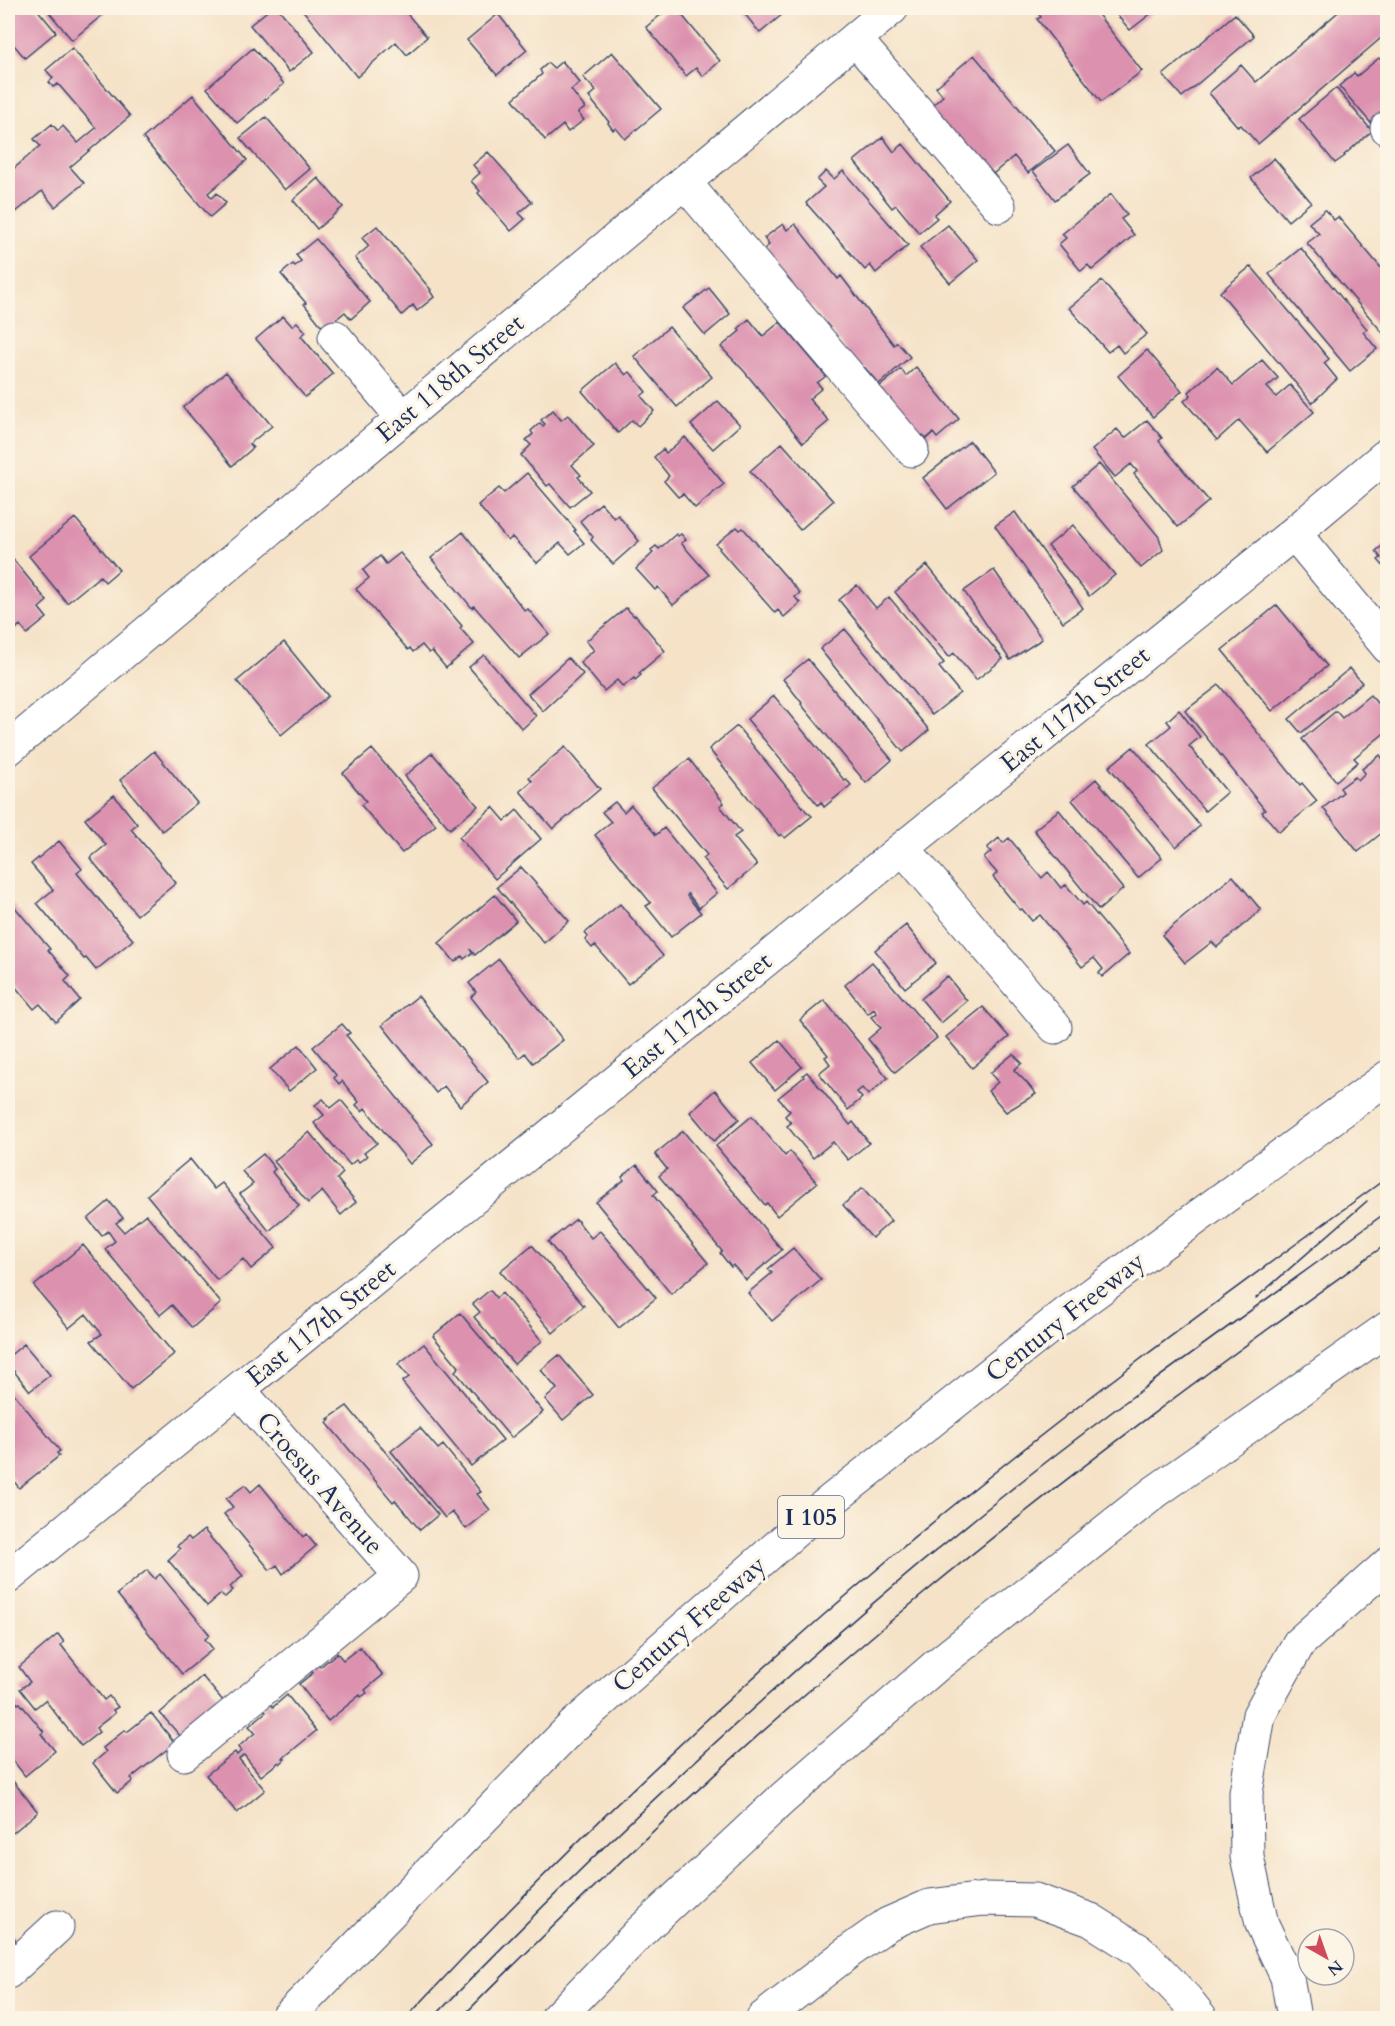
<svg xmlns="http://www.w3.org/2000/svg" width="1395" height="2026" font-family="Cardo,serif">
<rect width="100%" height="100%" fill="#fcf5e5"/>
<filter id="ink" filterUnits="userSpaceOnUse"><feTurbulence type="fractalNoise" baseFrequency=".0167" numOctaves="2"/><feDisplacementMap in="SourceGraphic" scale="12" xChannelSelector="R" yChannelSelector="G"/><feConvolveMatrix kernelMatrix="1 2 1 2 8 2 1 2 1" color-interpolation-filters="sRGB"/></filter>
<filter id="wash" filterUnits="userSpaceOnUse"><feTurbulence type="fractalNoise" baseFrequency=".008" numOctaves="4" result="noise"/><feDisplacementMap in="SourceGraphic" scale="24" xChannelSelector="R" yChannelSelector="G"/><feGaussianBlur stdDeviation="1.35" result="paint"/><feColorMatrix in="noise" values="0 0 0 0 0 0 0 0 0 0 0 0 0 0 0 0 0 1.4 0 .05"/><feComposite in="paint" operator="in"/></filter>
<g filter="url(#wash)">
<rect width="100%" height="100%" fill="#f5e2c7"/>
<g id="blocks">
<!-- building -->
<path fill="#dc91af" d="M8,8H36L56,32L25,58L8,38L11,36L8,32Z
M49,8H102L106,12L72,40L48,11L50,9Z
M271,8H278L314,52L289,72L250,25Z
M301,8H402L427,37L407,55L396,42L357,77Z
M669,8H676L720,61L703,76L696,68L686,76L646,27Z
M740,8H780L784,13L760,33Z
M1034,8H1093L1142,71L1101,102L1037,19L1041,17Z
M1111,8H1158L1130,30Z
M1343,8H1388V32L1258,144L1241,125L1238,127L1209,93L1241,65L1256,82Z
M498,14L527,50L497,75L467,40Z
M1235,14L1254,36L1182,97L1163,75Z
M72,48L130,116L70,167L84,183L55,207L42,191L16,212L8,201V171H11L40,146L34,139L52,124L58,131L63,126L78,143L96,128L58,84L53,87L49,82L53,78L46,70Z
M253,48L284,84L237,123L207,88Z
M612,52L661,109L625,139L616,128L613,130L608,123L609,122L589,97L596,91L583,77Z
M974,55L1055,151L1028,173L1014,156L987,179L928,109L943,96L936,87Z
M1379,58L1388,68V119L1376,129L1339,86L1354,73L1357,76Z
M562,61L580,83L571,90L585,108L578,113L584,120L568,132L563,125L545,140L513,99L542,74L540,70L548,63L554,68Z
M1336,88L1372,131L1344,155L1345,156L1335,163L1299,119Z
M193,95L247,160L208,193L212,198L217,193L226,203L210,217L143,138Z
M266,117L310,169L285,190L240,138Z
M883,137L894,152L903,144L950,201L934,215L937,218L919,233L896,205L892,208L854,161Z
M1068,145L1090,174L1055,200L1033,171Z
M488,152L532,202L519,213L525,219L511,231L478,193L480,191L471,181L480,173L473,165Z
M1274,158L1311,202L1288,221L1251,178Z
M826,171L834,179L843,171L908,245L876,273L870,265L865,270L806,203L824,187L817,180Z
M318,178L343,207L317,229L293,200Z
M1111,194L1127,215L1121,219L1134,235L1092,270L1088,265L1081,271L1059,244L1066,238L1062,234Z
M1325,210L1334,220L1338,217L1388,276V339L1307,243L1319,234L1309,223Z
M783,224L787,230L795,224L838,279L841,276L894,345L897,342L910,357L879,384L865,368L861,370L811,306L800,315L755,256L769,245L764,238Z
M948,225L978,260L950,283L920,247Z
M377,226L431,290L430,291L434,297L417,311L413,305L402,315L355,258L369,246L362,238Z
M316,239L370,302L351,319L345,312L324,329L304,304L306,303L281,274L293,264L295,266L301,261L296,255Z
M1301,248L1367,329L1363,332L1377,349L1350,371L1269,274Z
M1251,266L1329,359L1324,363L1337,379L1312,403L1220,292Z
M1102,281L1147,334L1123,353L1117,345L1108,352L1069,308Z
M709,288L730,314L705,335L683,308Z
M283,316L292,326L297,322L306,332L301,336L333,374L305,397L256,339Z
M749,319L763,336L780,322L826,376L817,383L822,388L809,399L829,421L803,443L744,371L721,347L740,331L738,329Z
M669,327L712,377L677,407L634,356Z
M1147,350L1182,391L1153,417L1118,376Z
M1262,360L1278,378L1267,387L1276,397L1290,385L1314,412L1267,452L1239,420L1217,440L1184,401L1191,395L1189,392L1217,367L1233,385Z
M615,363L626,375L630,372L646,392L641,396L654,411L638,426L632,420L618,433L582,391Z
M916,367L959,419L937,438L933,433L926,439L923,435L913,444L874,391L901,369L906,376Z
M226,372L272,426L249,444L253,448L232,466L183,407Z
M718,401L740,425L713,449L691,425Z
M553,410L561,420L568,415L594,446L572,465L581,475L578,477L590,491L570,507L550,484L547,486L521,455L531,445L526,440L533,434L531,431L540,423L543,426L545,424L541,420Z
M1147,420L1162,438L1159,441L1209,501L1178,527L1134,474L1137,471L1131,464L1115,477L1092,450L1117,429L1125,438Z
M685,437L724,484L695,508L683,494L678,497L664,481L669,476L654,457L663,449L666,453Z
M970,441L994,472L947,509L923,478Z
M782,443L833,501L800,530L750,471Z
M1099,464L1159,537L1163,550L1141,568L1073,486Z
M527,473L576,530L574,531L584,543L570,554L560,543L537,563L512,537L508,541L478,505L499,488L504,493Z
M601,503L614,518L618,515L639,541L613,564L591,540L593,537L580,521Z
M1015,512L1083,608L1063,622L995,526Z
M75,518L119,570L105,582L100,576L67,603L29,556Z
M1073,525L1115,575L1089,596L1048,546Z
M737,527L740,530L743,528L800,593L795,597L800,603L784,617L778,610L775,613L719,549L720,548L716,544Z
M463,532L525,611L528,609L549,634L519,658L474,606L472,608L431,558Z
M676,534L678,536L681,534L686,540L681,543L709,575L673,605L658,587L655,590L636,569L653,553L651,550L656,546L659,549Z
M1388,541V571L1378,560L1381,558L1376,551Z
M8,553L47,601L39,608L47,618L27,634L20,625L11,633L8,628Z
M400,553L462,626L460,628L474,644L446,668L432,651L429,653L422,645L413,652L410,648L408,650L356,589L369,578L363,570L380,556L386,564Z
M927,565L1003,659L976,680L954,653L949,657L895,592Z
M994,570L1042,639L1010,660L964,591Z
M857,585L876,608L889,597L944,663L939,667L960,693L932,715L839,600Z
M1277,605L1327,666L1272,711L1222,650Z
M626,608L634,616L635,615L665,651L639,673L641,675L635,680L634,678L623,687L617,680L604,691L580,662L594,650L586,641Z
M845,629L929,730L903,752L820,649Z
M284,642L328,696L281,735L237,681Z
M484,655L536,716L522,729L469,667Z
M568,658L583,674L543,711L528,694Z
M808,659L892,760L866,783L801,704L802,703L783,679Z
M1350,668L1362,683L1301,733L1289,719Z
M1219,685L1300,785L1302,783L1317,801L1279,832L1262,812L1265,810L1185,711Z
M1370,695L1377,703L1383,699L1388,705V730L1354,758L1358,762L1336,781L1302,739L1336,711L1342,718Z
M774,696L844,780L846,779L851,785L824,807L821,802L818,805L747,719Z
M1179,710L1200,737L1189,746L1227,792L1205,811L1149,744L1171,726L1167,721Z
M737,726L806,811L812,816L785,838L781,834L779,836L709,749Z
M565,747L600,789L553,829L520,791L532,781L529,777Z
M1133,747L1200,826L1176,847L1109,767Z
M372,749L436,825L402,853L361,805L366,801L343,773Z
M154,751L197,803L162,831L120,780Z
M432,753L478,806L450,829L405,776Z
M1380,755L1383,759L1388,756V828L1358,852L1323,808L1343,792L1340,788L1355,777L1358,780L1365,773L1362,769Z
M689,759L724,803L720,806L741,832L734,837L757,865L728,889L703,859L707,855L652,788Z
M1096,779L1162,858L1138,878L1072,800Z
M114,795L137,824L131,829L176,883L137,915L90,858L106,845L85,819Z
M615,802L624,812L631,805L656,835L664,828L717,893L699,908L688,894L687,896L701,913L671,937L646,906L651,903L595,835L611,822L602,812Z
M493,807L505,821L517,810L541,839L495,879L459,837Z
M1059,810L1123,889L1099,910L1034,830Z
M999,838L1003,843L1009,838L1042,878L1048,872L1061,888L1066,885L1083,905L1086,902L1129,954L1102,977L1099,973L1103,969L1094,958L1082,967L1040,915L1032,921L1022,909L1020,910L993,877L997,873L984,858L991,852L987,848Z
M59,841L82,869L77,873L133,940L96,970L86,958L84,959L37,903L53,890L31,864Z
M521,867L569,921L544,943L497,887Z
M1233,876L1261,910L1217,947L1212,942L1185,963L1162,935Z
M495,895L516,921L475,955L470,949L472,953L464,959L462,956L455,962L439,943Z
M8,899L50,949L48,950L70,976L65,981L80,1000L56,1022L40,1004L34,1009L8,978Z
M620,904L663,956L628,984L595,945L592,948L585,940L588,937L585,933Z
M906,925L936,963L905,988L875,950Z
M499,959L563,1040L533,1063L525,1053L519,1058L471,997L476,992L469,983Z
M872,962L937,1038L895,1072L868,1039L881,1028L871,1017L877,1013L874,1009L868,1014L845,985Z
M947,976L967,1001L941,1023L921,999Z
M418,996L488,1082L460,1106L444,1086L436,1093L382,1025Z
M824,1000L888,1078L868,1095L862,1088L857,1092L862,1098L848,1110L819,1073L830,1064L825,1057L828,1055L800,1020Z
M983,1007L1009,1037L972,1068L946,1037Z
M342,1024L350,1033L346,1035L412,1116L411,1117L433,1144L410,1164L365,1108L362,1111L356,1105L359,1102L342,1081L339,1084L334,1078L336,1075L313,1047Z
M779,1040L802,1067L775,1090L752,1063Z
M299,1045L317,1068L289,1091L270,1069Z
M1013,1054L1022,1063L1014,1070L1027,1083L1036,1094L1006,1112L988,1091L998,1082L990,1073Z
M807,1072L850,1125L853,1122L869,1143L848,1160L833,1142L813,1158L787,1126L791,1123L785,1116L790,1111L778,1098L804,1077L803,1075Z
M715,1090L739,1119L714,1141L690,1112Z
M323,1099L331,1108L341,1100L377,1143L364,1153L367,1156L359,1162L357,1159L350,1165L314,1123L324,1115L315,1105Z
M752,1116L785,1156L790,1151L817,1183L777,1216L767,1203L765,1205L716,1146Z
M683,1131L782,1250L746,1280L733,1265L731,1267L720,1253L722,1251L659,1176L667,1169L655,1154Z
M309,1132L343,1173L337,1179L356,1202L341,1215L322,1191L308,1203L274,1161Z
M263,1154L275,1169L272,1172L299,1206L269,1231L240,1194L253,1184L242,1171Z
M190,1159L214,1189L222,1183L276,1248L251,1269L243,1259L217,1280L147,1195Z
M637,1165L658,1191L653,1195L708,1263L671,1294L596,1202L624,1180L622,1177Z
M862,1188L891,1221L872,1238L843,1205Z
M109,1201L123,1218L116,1223L124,1232L146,1214L221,1303L192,1328L172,1305L160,1315L105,1249L115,1241L108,1231L102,1236L88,1219Z
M576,1219L591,1238L600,1231L656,1298L619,1328L548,1242Z
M83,1245L174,1354L131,1389L91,1341L102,1334L86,1314L69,1328L34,1286Z
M532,1245L584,1306L553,1333L500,1271Z
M793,1248L821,1280L772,1321L748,1293L772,1273L768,1269Z
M490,1290L496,1298L502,1293L542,1341L514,1364L474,1317L480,1312L473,1304Z
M460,1313L543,1412L511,1438L455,1371L459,1367L433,1336Z
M24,1344L50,1375L30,1391L8,1364V1357Z
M424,1344L503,1440L471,1466L402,1382L409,1377L398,1364Z
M559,1355L593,1395L563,1420L545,1399L557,1389L541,1370Z
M8,1386L60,1451L57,1453L59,1456L19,1488L8,1473Z
M347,1406L438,1515L420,1530L395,1500L393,1502L327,1423L330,1420L328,1419Z
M420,1428L438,1449L443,1445L481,1492L477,1494L490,1510L466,1529L452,1512L445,1518L391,1451Z
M260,1484L303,1537L306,1534L316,1546L283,1574L277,1565L270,1570L224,1514L233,1507L226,1499L245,1485L251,1492Z
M204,1530L243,1576L230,1587L233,1590L225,1597L221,1594L207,1606L168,1560L180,1549L177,1546L188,1537L191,1540Z
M147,1570L155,1579L160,1574L210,1635L205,1639L213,1649L182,1674L117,1594Z
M58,1634L64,1642L61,1645L104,1700L109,1696L118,1707L113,1710L115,1713L96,1728L99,1732L81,1746L45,1700L35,1708L20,1689L30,1682L19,1667Z
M360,1647L383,1675L365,1690L367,1693L361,1697L360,1695L328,1721L299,1684L313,1673L308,1668L316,1662L320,1667L337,1653L343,1660Z
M202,1676L224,1702L182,1738L160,1713Z
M10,1695L18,1704L20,1703L44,1732L41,1734L55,1751L25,1776L8,1754V1698Z
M287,1695L316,1731L283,1758L285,1759L280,1764L279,1762L261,1776L244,1755L239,1759L265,1790L237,1813L206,1775L235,1752L237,1755L241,1751L238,1747L255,1733L249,1726L266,1712L262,1707L268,1702L273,1707Z
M151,1713L175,1743L131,1778L133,1781L117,1793L93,1763L106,1752L103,1748L125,1730L127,1732Z
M8,1775L38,1812L9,1836L8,1833Z
M8,1928L20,1947L8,1957Z"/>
</g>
</g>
<g filter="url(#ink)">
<use href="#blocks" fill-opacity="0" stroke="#3c4a6e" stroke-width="1.5"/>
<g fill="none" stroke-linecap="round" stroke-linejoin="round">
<defs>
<path id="minor" d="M855,39L999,206
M1387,128H1388
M684,182L912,450
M335,337L403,418
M1294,533L1388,647
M8,749L892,8
M903,848L1055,1027
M8,1577L903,848L1294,533L1388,454
M184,1754L401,1576L239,1390
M8,1972L57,1927"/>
<path id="highway" d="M287,2018L572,1727L813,1515L1067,1313L1388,1077
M557,2018L640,1932L782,1799L937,1665L1155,1492L1388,1328
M763,2018L850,1951L888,1924L929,1906L984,1899L1035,1900L1091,1920L1140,1951L1186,1999L1201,2018
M1294,2018L1287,1977L1262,1924L1247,1857L1246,1793L1259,1715L1299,1643L1388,1564"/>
</defs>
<!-- minor casing -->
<use href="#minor" stroke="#3c4a6e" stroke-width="35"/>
<!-- highway casing -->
<use href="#highway" stroke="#3c4a6e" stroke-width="35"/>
<!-- minor -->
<use href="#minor" stroke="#fff" stroke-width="33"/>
<!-- highway -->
<use href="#highway" stroke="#fff" stroke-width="33"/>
<!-- tram -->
<path stroke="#1b2f5e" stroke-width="1.5" d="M1256,1298L1367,1201
M406,2018C559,1854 724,1698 896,1553C1054,1420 1221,1298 1388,1177
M433,2018C613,1831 805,1654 1008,1492C1131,1394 1261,1304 1388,1211
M461,2018C607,1870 761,1728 922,1595C1072,1471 1229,1356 1388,1243"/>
</g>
</g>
<g text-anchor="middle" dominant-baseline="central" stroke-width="6" stroke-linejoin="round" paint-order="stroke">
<!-- shield labels -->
<rect fill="#fcf5e5" stroke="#5e6a86" stroke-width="1.5" x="778" y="1496" width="66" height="42" rx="4.5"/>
<g font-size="24" font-weight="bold" fill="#1b2f5e">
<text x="811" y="1517">I 105</text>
</g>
<!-- street labels -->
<g font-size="26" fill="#1b2f5e" stroke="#fcf5e5">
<text transform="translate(450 378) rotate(-40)">East 118th Street</text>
<text transform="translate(1075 709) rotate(-39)">East 117th Street</text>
<text transform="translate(697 1015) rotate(-39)">East 117th Street</text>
<text transform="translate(1065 1317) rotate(-38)">Century Freeway</text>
<text transform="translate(321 1323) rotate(-39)">East 117th Street</text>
<text transform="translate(320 1483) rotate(49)">Croesus Avenue</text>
<text transform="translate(689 1624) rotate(-41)">Century Freeway</text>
</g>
</g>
<!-- margin -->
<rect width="1395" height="2026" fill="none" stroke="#fcf5e5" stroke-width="30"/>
<!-- north arrow -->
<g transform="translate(1326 1957) rotate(140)"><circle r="28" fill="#fcf5e5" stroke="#a2a6af" stroke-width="1.5"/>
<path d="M0-4.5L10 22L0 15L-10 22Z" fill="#d1495b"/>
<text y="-9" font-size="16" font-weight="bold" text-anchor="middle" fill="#1b2f5e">N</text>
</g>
</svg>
